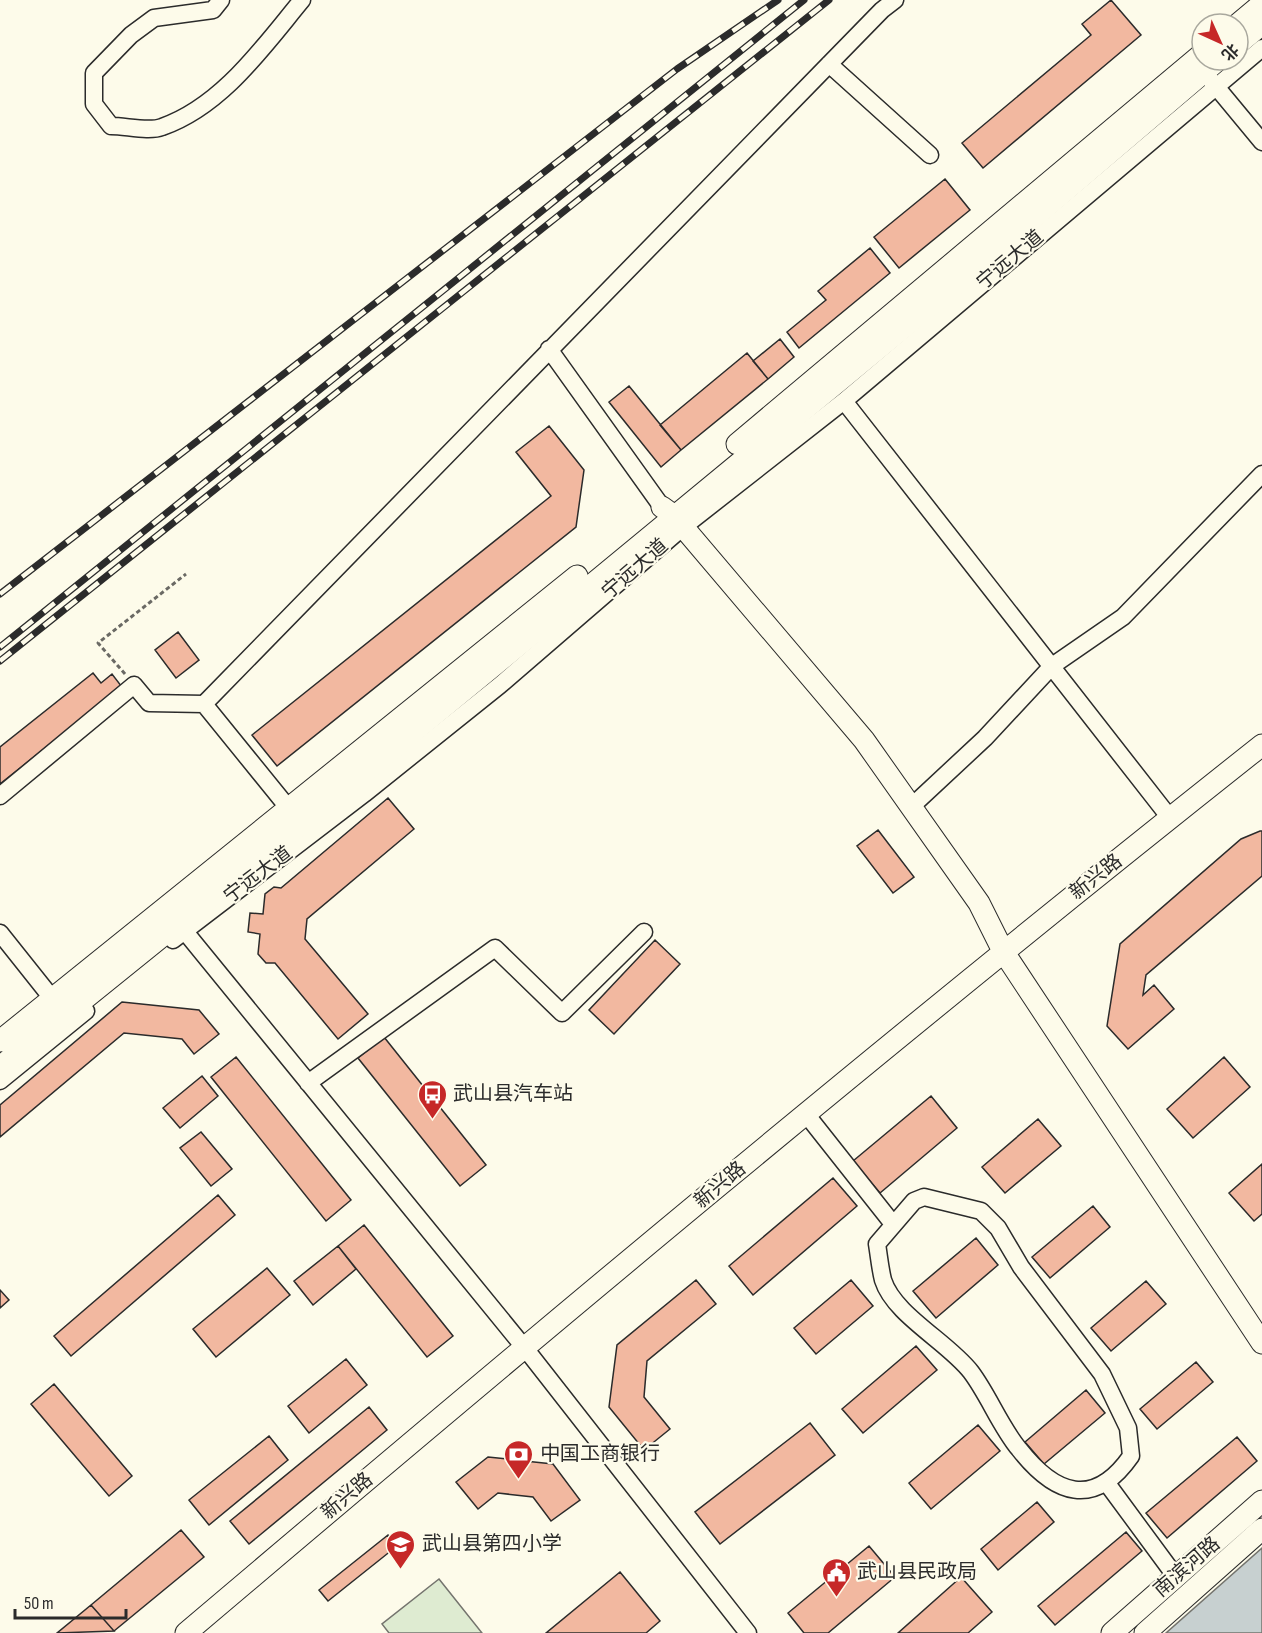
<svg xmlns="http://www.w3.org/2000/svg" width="1262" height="1633" font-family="'Sofia Sans Condensed','Noto Sans SC',sans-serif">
<rect width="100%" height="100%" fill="#fdfbea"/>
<!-- green -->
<path fill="#deebd1" stroke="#74746e" stroke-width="1.5" d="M439,1579L482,1633H389L382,1624Z"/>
<!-- water -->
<path fill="#c7d0d0" stroke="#74746e" stroke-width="1.5" d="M1262,1548V1633H1166Z"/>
<!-- building -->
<path fill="#f2b8a0" stroke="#2b2b2b" stroke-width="1.5" d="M1111,0L1141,35L983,168L962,143L1091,35L1082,24Z
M945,179L970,210L899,268L874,237Z
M870,248L890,273L799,348L787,332L826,300L818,291Z
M780,339L794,357L768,379L753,361Z
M747,353L768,379L681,450L660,425Z
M629,386L681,450L661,467L609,402Z
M549,426L584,470L576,527L277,766L252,735L551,496L516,452Z
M178,632L199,660L176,678L155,650Z
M93,673L101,683L112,674L122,687L0,784V747Z
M388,798L414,829L307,919L305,939L368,1014L338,1039L275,963H266L258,954L260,934L248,932L250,913L263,914L265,894L274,887L281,888Z
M878,830L914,877L893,893L857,846Z
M1260,831H1262V876L1146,975L1143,995L1154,985L1174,1009L1128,1049L1107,1026L1120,944L1241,839Z
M655,940L680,964L614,1034L589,1010Z
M122,1002L199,1010L219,1034L194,1054L182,1039L124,1033L0,1137V1105Z
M384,1037L486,1165L460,1186L358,1058Z
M236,1057L351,1200L326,1221L211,1077Z
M1224,1057L1250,1087L1193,1138L1167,1109Z
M202,1076L218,1096L180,1128L163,1108Z
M931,1096L957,1128L880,1193L853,1161Z
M1038,1119L1061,1146L1005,1193L982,1167Z
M201,1132L232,1169L211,1186L180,1148Z
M1262,1164V1214L1254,1221L1229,1193Z
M833,1178L857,1206L753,1295L729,1266Z
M218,1195L235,1215L71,1356L54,1336Z
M1093,1206L1110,1227L1050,1278L1032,1257Z
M364,1225L453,1336L427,1357L338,1246Z
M976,1238L998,1265L936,1318L913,1291Z
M338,1246L356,1269L313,1305L294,1281Z
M267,1268L290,1295L216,1357L193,1329Z
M696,1280L716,1304L647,1361L644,1397L670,1429L644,1450L609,1407L617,1345Z
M851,1280L873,1306L816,1354L794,1328Z
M1146,1281L1166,1304L1111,1351L1091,1328Z
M0,1290L9,1300L0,1308Z
M916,1346L937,1370L863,1433L842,1409Z
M346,1359L367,1385L309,1433L288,1406Z
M1196,1362L1213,1382L1157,1429L1140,1409Z
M54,1384L132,1476L109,1496L31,1404Z
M1086,1390L1105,1413L1044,1464L1025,1442Z
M369,1407L387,1430L249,1544L230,1521Z
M810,1423L835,1455L720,1544L695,1512Z
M978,1425L1000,1451L931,1509L909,1483Z
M269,1436L288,1460L209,1525L189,1500Z
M1237,1437L1257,1461L1167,1538L1146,1513Z
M488,1457L553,1464L580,1500L551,1521L533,1497L498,1493L478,1509L456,1482Z
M1037,1502L1054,1522L998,1570L981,1549Z
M181,1530L204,1557L114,1631L91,1605Z
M1126,1532L1142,1551L1055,1625L1038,1606Z
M388,1535L397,1546L328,1601L319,1590Z
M869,1546L895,1577L828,1633H804L788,1613Z
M620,1572L660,1621L646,1633H546Z
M961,1577L992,1612L968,1633H898Z
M91,1605L114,1631L57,1633Z"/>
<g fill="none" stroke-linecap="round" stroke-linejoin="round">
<defs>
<path id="minor" d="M221,0L213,10L154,18L131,35L94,73V104L111,126C126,126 149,132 162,127C222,106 263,47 302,0
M829,64L930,155
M1209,78L1262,142
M549,349L662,507
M844,401L1170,818
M204,704L290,810
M0,796L134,685L149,703L204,704L882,10L895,0
M911,807L985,738L1052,666L1123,617L1262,474
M178,923L532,1357L748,1633
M0,933L51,997
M173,940L364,794L500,685L682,528L844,401L1262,48
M0,1081L86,1011
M308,1083L495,948L562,1013L644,932
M806,1114L893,1224
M924,1197L981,1211L998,1228L1021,1267L1102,1374L1128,1428L1131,1456C1094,1509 1055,1495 1019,1449C1000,1426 989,1396 971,1372C948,1342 894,1315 883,1280C880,1268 879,1256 877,1244L914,1201Z
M1106,1482L1176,1577"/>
<path id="major" d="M1238,24L1262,4
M1238,44L1262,24
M737,444L1202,54
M662,507L673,515L864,740L979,903L1003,951L1262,1343
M0,1041L577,576
M0,1067L343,790L948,291L1218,60
M186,1633C541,1332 897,1034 1262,745
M1112,1633L1262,1501
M1145,1633L1262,1529"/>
</defs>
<!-- minor casing -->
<use href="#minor" stroke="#2b2b2b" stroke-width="19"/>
<!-- major casing -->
<use href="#major" stroke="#2b2b2b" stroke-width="23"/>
<!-- path -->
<path stroke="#6a6964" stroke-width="3" stroke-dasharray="4.5 3" stroke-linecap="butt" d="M125,674L98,643L186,574"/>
<!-- minor -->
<use href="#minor" stroke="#fdfbea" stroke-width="16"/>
<!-- major -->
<use href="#major" stroke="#fdfbea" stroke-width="21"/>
<defs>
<path id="rail" d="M0,594L677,69L778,0
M0,647L804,0
M0,661L829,0"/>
</defs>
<!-- rail casing -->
<use href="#rail" stroke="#2b2b2b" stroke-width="7"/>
<!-- rail -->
<use href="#rail" stroke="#fdfbea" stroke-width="4.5" stroke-dasharray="14" stroke-linecap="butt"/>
</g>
<!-- icons -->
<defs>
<symbol id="bus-pin" viewBox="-11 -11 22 30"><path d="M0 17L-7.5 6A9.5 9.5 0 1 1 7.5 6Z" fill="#c62828" stroke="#fdfbea"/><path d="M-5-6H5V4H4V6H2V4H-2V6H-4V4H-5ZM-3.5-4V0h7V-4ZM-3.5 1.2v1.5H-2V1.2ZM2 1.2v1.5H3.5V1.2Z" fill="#fff"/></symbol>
<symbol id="bank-pin" viewBox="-11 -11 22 30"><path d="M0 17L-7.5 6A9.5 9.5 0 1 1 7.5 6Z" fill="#c62828" stroke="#fdfbea"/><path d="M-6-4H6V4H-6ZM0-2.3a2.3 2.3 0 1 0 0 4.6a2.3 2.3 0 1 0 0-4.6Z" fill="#fff"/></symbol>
<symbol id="school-pin" viewBox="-11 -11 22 30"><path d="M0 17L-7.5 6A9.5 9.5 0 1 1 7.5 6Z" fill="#c62828" stroke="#fdfbea"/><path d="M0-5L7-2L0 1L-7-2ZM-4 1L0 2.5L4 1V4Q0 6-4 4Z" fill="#fff"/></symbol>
<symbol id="civic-pin" viewBox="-11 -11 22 30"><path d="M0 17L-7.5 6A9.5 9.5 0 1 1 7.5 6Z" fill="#c62828" stroke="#fdfbea"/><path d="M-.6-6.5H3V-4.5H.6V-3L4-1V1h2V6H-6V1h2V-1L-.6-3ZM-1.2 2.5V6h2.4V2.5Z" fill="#fff"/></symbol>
</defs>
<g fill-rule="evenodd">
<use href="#bus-pin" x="416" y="1078" width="33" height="45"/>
<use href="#bank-pin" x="502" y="1438" width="33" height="45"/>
<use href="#school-pin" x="384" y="1528" width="33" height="45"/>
<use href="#civic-pin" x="820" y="1556" width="33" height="45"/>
</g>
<g text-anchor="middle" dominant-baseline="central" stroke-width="4.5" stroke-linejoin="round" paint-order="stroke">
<!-- street labels -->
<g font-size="20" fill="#2b2b2b" stroke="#fdfbea">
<text transform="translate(1010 260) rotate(-40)">宁远大道</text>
<text transform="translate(635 569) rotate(-41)">宁远大道</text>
<text transform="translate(258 875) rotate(-37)">宁远大道</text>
<text transform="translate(1096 877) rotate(-38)">新兴路</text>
<text transform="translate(720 1185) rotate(-40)">新兴路</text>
<text transform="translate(347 1496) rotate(-40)">新兴路</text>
<text transform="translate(1187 1567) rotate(-41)">南滨河路</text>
</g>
<!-- poi labels -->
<g font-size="20" fill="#2b2b2b" stroke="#fdfbea" text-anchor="start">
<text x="453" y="1094">武山县汽车站</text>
<text x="540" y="1454">中国工商银行</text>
<text x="422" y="1544">武山县第四小学</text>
<text x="857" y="1572">武山县民政局</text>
</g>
</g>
<!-- north arrow -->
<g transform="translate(1220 42) rotate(135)"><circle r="28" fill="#fdfbea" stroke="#a9a89e" stroke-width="1.5"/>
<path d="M0-4.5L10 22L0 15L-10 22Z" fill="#c62828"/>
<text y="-9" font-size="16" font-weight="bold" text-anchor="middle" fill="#2b2b2b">北</text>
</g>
<!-- scale -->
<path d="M15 1609v9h111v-9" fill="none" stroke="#2b2b2b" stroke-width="3"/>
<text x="24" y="1609" font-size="18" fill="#2b2b2b" stroke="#fdfbea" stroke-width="4.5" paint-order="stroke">50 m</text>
</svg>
